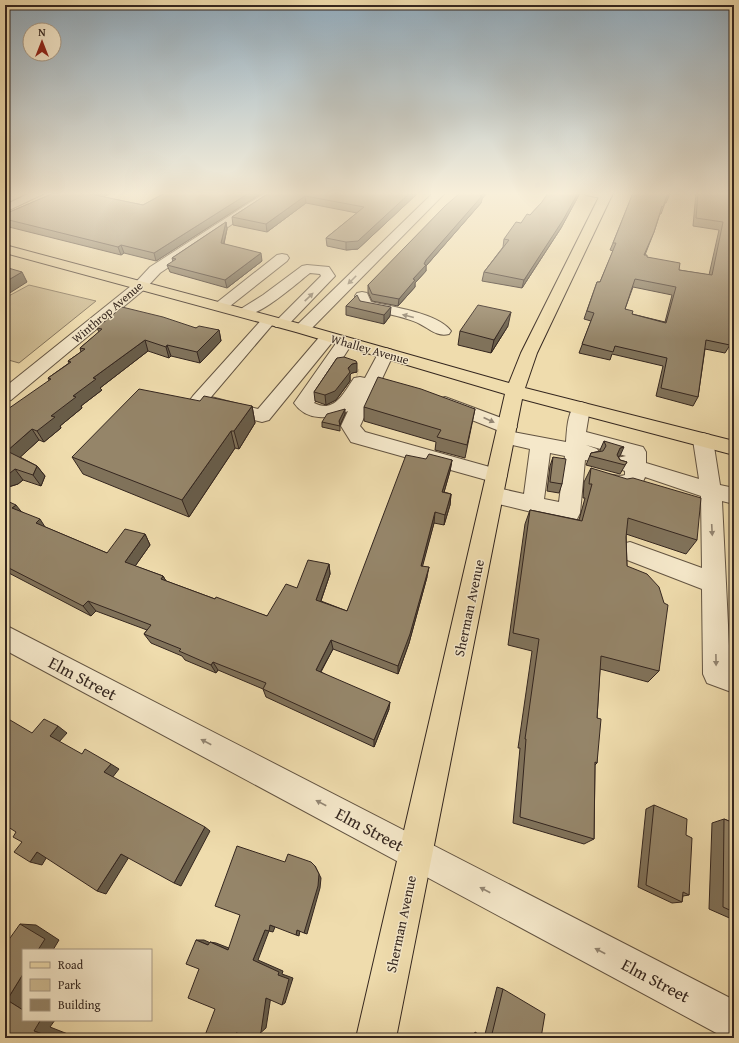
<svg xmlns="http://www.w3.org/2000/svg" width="739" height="1043" font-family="'Gentium Book Plus',serif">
<rect width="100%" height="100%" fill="#efdcad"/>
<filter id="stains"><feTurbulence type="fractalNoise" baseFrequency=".005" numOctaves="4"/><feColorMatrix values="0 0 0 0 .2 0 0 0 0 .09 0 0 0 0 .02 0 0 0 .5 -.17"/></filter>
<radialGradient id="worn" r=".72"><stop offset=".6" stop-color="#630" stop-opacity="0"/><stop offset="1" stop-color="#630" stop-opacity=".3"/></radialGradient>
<!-- green -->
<path fill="#cfbd95" stroke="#82725a" d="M29,285L96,301L19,363L5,359V298Z"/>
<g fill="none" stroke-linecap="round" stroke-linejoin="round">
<!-- minor-tunnel -->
<path stroke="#cab891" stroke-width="16" stroke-dasharray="16 8" stroke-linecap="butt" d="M333,370L357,377"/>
<defs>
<path id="minor" d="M30,193H45L5,212V205Z
M265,193H278L160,273L146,288L11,400L5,402V387L136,282L150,267Z
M433,193H445L308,332H296L294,329L296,326Z
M584,193H607L612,196L606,199L586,195Z
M282,254L287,255L289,258L287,261L225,310H215L213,307L215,304L277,255Z
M307,265L329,267L335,276L286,327H276L273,324L211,397L258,409L322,334H334L336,337L334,340L269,420L262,422L193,404L190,400L193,396L264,317H274L277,320L321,276L320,274L310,273C296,284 256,320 239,316L236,313L239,310L263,295L302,266Z
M362,292L367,293L371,302C392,307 438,313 451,331L449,334C437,337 430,329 420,324C405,316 377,312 360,308L355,296L357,293Z
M345,337L351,339L353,342L314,403C335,414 344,392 354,378L360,377L365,378L380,350L386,348L392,350L394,353L360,426L365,432L504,471L507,476L504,481L497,483L351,442L341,426L348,411C330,420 306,421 294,403L339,339Z
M445,397L515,423L517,427L513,432L566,442C567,430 567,415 575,404L581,402L587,404L590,408L586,432L643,447L646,452V463L699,479L693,440L696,435L703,433L710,435L713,440L720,485L734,488V504L722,501L730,666L734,667V693L707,683L703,674L702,589L622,558L619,551L622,544L630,542L702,568L701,496L645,477L642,484L620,492L600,485L597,480L600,475C610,472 616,478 625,475V471L617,468L614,463L617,458L626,456L586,445L597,449L600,454L597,459L590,461L585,460L580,513L577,519L569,521L486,501L482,495L486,489L493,487L524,494L530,449L499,442L496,437L502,432L439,407L436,403L439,399ZM550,453L565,456L559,502L544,499Z
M5,625L734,1000V1038L720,1035L5,650Z"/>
<path id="major" d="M601,193H613L537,353L525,388L734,441V455L522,399L396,1038H356L505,394L296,332L5,253V245L308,326L509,383L521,353Z"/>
</defs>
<!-- minor casing -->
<use href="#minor" stroke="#635442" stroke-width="2"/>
<!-- major casing -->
<use href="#major" stroke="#34261f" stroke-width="2"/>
<!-- minor -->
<use href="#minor" fill="#f5e8ca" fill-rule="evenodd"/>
<!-- major -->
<use href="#major" fill="#efdcad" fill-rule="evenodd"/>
</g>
<!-- wall -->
<path fill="#80725a" stroke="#34261f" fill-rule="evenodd" d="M54,193H111L103,197L143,205L165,193H262L156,261L124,253L121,255L5,226V214Z
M269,193H418L358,249L346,250L327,246L326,238L357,213L306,203L267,232L233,225L232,217Z
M548,193H580L561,228L522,288L482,281L484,272L503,247L504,239L521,223L530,215L542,202Z
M633,193L669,196L666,203H665L661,214H660L654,232L645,255L647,257L679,270L709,275L719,230L693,226L696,193H734V325L733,326L730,325V345L725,353L705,349L698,397L693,406L656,396L663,366L612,354L610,360L579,353L591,321L584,319L585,316L597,282H600L613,251L610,250L613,243ZM633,287L672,295L665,322L632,314L625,309Z
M482,199L481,203L426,266V271L415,283V287L398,306L372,301L368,292V285Z
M226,222L227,229L224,244L262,261L227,288L170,272L167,265L173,262L172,258Z
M360,301L390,316L384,324L346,315V306Z
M508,326L491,353L458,345L460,331Z
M97,328H196L219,330L221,341L200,363L171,356L169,358L148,351L100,388L102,390L81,406L82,408L60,426L61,428L44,442L39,440L20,457L37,466L45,476L41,486L23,480L18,484L5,488L49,380L48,378L69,363L68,361L81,352L80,348L99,332Z
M337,358L357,372L352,373L350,375V381L336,400L326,405L315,401L314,392Z
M252,406L255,423L239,449L235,448L189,517L83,474L72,457Z
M364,407L475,409L465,458L435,450L436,442L364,421Z
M345,414L340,425V431L322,427V422Z
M604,441L620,456H618L620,460L627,462L620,474L586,465L591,453L600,451V450Z
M553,457L562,484L559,493L547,491L550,466Z
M426,459L452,460L450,471L444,492L451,494L450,505L444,525L434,523L422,566L427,577L409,643L398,674L333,649L321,672L389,709L374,747L266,697L263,689L218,670L216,673L185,660L182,656L151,643L144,634L147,630L96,611L91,616L5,571V500L22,512L45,527L107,553L145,534L150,545L135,566L163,576L166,581L215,599L267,616L297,588L329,564L330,574L321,601L347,611Z
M591,468L697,540L686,554L626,534L627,566L659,671L648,682L600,669L597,718V763L595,765L594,839L584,844L513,823L520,748H518L532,651L508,645L525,524L530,510L579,520L585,498H583L584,482Z
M734,759V787L733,786V760Z
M654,805L686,835L689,895L683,896L682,902L672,903L638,887L646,809Z
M724,819L734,823V920L709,909L712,823Z
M497,987L503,989L541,1038H473L475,1032L484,1038Z
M579,1035L587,1038H579Z"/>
<!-- shaded-wall -->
<path fill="#685d4a" stroke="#34261f" d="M93,193H111L93,202L90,194Z
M249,193H262L156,261L154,253Z
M410,193H418L358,249L346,250V242Z
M483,193H487L482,199L481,203L426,266V271L415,283V287L398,306L399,299L424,264L426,260Z
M578,193H580L561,228L522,288L524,280Z
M305,196L306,203L267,232L266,224Z
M226,222L227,229L222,251L221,243Z
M121,245L124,253L121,255L118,247Z
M261,253L262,261L227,288L225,280Z
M22,272L27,282L5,296V282Z
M391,307L390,316L384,324V315Z
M511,312L508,326L491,353L494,340Z
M219,330L221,341L200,363L197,352Z
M145,340L148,351L100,388L102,390L81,406L82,408L60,426L61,428L44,442L37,431L51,416L93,378Z
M167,345L171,356L169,358L166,347Z
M357,363V372L352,373L350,375V381L336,400L326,405L325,395L352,364Z
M252,406L255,423L239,449L234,431Z
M345,409V414L340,425L339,421Z
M32,429L39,440L15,462L7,451Z
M231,431L235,448L189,517L182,500Z
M624,447L620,456L616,457L620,448Z
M452,460L450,471L441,503L442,492Z
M37,466L45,476L41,486L33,475Z
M15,469L23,480L18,484L5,488V474Z
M451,494L450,505L444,525L445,515Z
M16,505L24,515L12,508Z
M435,512L434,523L420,576L421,566Z
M40,519L47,530L36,523Z
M145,534L150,545L131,572L125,562Z
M329,564L330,574L318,609L316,600Z
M429,567L427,577L409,643L398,674V666Z
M163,576L169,586L161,579Z
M88,601L96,611L91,616L83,606Z
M331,640L333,649L317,678L316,670Z
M213,662L218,670L216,673L211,665Z
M390,702L389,709L374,747V740Z
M58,726L67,733L59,742L50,736Z
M111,764L119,769L112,778L104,772Z
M205,827L210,831L181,886L174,883Z
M37,852L48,855L42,865L30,862Z
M121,854L129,857L106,894L97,891Z
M315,866L321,878L320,888L307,934L304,933Z
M20,924L36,925L59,940L53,950H38Z
M270,925L275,927L273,932L269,931L258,960L283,971L282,974L293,978L285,1003L282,1005L278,975L253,960L265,930Z
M297,930L300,931L299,936L296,935Z
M196,940H204L215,945H208Z
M210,942L216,943L234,950H228Z
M23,974V1010L7,1000Z
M271,996L266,1028L256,1037L266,998Z
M38,1020H55L50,1027L78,1038H53L34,1031Z
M242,1029L239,1038H234L236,1033Z"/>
<!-- building -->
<path fill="#958569" stroke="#34261f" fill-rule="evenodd" d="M54,193H93L90,194L143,205L165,193H249L154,253L121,245L118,247L5,219V214Z
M269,193H410L358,241L346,242L326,238L364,207L305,196L266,224L232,217Z
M460,193H483L480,196H482L426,260L424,264L426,265L413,279L415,280L399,299L372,294L368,285L445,206Z
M548,193H578L563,220L524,280L484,272L509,240L504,239L516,222L521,223L527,214L530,215L542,202Z
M633,193H670L669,196H667L663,207L662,206L654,232L644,255H647V257L680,263L679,270L712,275L723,222L696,218L698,193H734V317L730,316V345L706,340L698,397L661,388L667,358L615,346L613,352L582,344L594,313L587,311L588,308L597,282H600L616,243H613ZM635,279L676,287L666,323L632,314L633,311L625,309Z
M226,222L221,243L261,253L225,280L167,265L176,259L172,258Z
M5,267L22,272L5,282Z
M357,295L360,301L391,307L384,315L346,306Z
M478,305L511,312L494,340L460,331Z
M122,307L163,317L196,328L199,326L219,330L197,352L167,345L166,347L145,340L93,378L96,379L73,396L76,397L51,416L55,417L37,431L32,429L7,451L37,466L33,475L15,469L10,473L5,474V411L51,379L48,378L71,362L68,361L85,349L80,348L102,329L97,328Z
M344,357L356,361L357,363L352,364L348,368L350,372L335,391L325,395L314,392L337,358Z
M378,377L421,389L475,409L467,445L437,437L441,430L364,407Z
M139,389L200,401L204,396L252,406L234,431H231L182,500L72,457Z
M345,409L339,421L340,426L322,422L327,414Z
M604,441L624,447L620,448L617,455L620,460L627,462L625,465L590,456L591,453L603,451L606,446Z
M429,454L452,460L442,492L451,494L445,515L435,512L421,566L429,567L410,634L398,666L331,640L316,670L390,702L374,740L263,689L266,683L213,662L211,665L179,651L181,649L144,634L151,625L88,601L83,606L5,566V500L16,505L12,508L40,519L36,523L107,553L125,529L145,534L125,562L163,576L161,579L215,599L216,597L267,616L286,584L297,588L308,560L329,564L316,600L347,611L406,455L426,459Z
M553,457L566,459L562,484L550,482Z
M591,468L627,479L633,478L701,498L697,540L628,518L626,537L627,566L647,574L659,587L664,603L668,605L659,671L601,656L597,718L601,719L597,763L595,762L594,839L520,817L526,739H525L539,639L513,633L530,510L582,521L592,484H589Z
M5,717L32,733L44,719L58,726L50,736L82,754L85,749L111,764L104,772L205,827L174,883L121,854L97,891L37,852L30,862L14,852L22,842L13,837L16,832L5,825Z
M654,805L687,819L686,835L692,838L689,895L683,892L682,902L646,885Z
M724,819L734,823V912L723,907Z
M237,846L285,862L288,854L311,862L315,866L319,874L318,886L304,933L297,930L296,935L270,925L269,931L265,930L253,960L279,972L278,975L289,979L282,1005L266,998L261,1032L256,1037L236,1033L234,1038H204L215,1009L188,998L199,969L186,964L196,940L208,945L210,942L228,950L240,915L215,906Z
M20,924L45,939L38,950H23V974L7,1000L23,1010V1020H38L40,1021L34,1031L53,1038H5V945Z
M503,989L545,1014L541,1038H491Z"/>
<!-- one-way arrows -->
<defs><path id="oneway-solid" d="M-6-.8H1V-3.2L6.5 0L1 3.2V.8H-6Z"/></defs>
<g fill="#948774">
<use href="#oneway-solid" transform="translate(352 280) rotate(135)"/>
<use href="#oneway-solid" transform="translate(309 297) rotate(-44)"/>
<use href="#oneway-solid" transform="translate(408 316) rotate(-166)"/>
<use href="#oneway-solid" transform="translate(489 420) rotate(25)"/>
<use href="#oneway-solid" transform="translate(712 530) rotate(87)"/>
<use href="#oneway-solid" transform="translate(716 660) rotate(89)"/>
<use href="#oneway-solid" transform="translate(206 742) rotate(-152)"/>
<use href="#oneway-solid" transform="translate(321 803) rotate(-152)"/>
<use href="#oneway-solid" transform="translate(485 890) rotate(-152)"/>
<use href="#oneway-solid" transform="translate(600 951) rotate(-152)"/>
</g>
<!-- sky -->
<linearGradient id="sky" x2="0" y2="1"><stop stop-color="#91abbd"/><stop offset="0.57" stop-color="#f8efda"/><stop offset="1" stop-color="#f8efda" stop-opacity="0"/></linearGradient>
<rect width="739" height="339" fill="url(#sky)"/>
<g text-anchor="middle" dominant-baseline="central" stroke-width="3" stroke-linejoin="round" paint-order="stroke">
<!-- far-street labels -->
<g font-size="12" fill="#34261f" stroke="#f5e8ca">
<text transform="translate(107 312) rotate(-40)">Winthrop Avenue</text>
<text transform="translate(370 349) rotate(16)">Whalley Avenue</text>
</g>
<!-- street labels -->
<g font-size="14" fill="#34261f" stroke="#f5e8ca">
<text transform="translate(469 608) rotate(-78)">Sherman Avenue</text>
<text transform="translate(401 924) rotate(-78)">Sherman Avenue</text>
</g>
<!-- near-street labels -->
<g font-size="17" fill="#34261f" stroke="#f5e8ca">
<text transform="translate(83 678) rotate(28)">Elm Street</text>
<text transform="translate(370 829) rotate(28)">Elm Street</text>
<text transform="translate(656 980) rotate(28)">Elm Street</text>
</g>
</g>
<!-- margin -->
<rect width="739" height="1043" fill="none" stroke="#efdcad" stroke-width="20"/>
<rect x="6" y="6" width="727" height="1031" fill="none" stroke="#34261f" stroke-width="2"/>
<rect x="10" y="10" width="719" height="1023" fill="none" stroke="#34261f"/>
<!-- legend -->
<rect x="22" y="949" width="130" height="72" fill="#f5e8ca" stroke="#a89a86"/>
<rect x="30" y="962" width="20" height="6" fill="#efdcad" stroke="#a89a86"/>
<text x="58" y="969" font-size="12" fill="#34261f">Road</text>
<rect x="30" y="979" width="20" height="12" fill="#cfbd95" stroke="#a89a86"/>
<text x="58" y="989" font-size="12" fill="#34261f">Park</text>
<rect x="30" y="999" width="20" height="12" fill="#958569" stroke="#a89a86"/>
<text x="58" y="1009" font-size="12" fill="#34261f">Building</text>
<!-- north arrow -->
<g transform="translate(42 42)"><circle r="19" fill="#f5e8ca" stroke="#a89a86"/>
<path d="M0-3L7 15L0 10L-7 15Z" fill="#8f2418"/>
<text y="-6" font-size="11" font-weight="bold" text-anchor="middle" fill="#34261f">N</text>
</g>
<rect width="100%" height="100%" filter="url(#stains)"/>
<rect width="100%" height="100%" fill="url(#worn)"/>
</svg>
